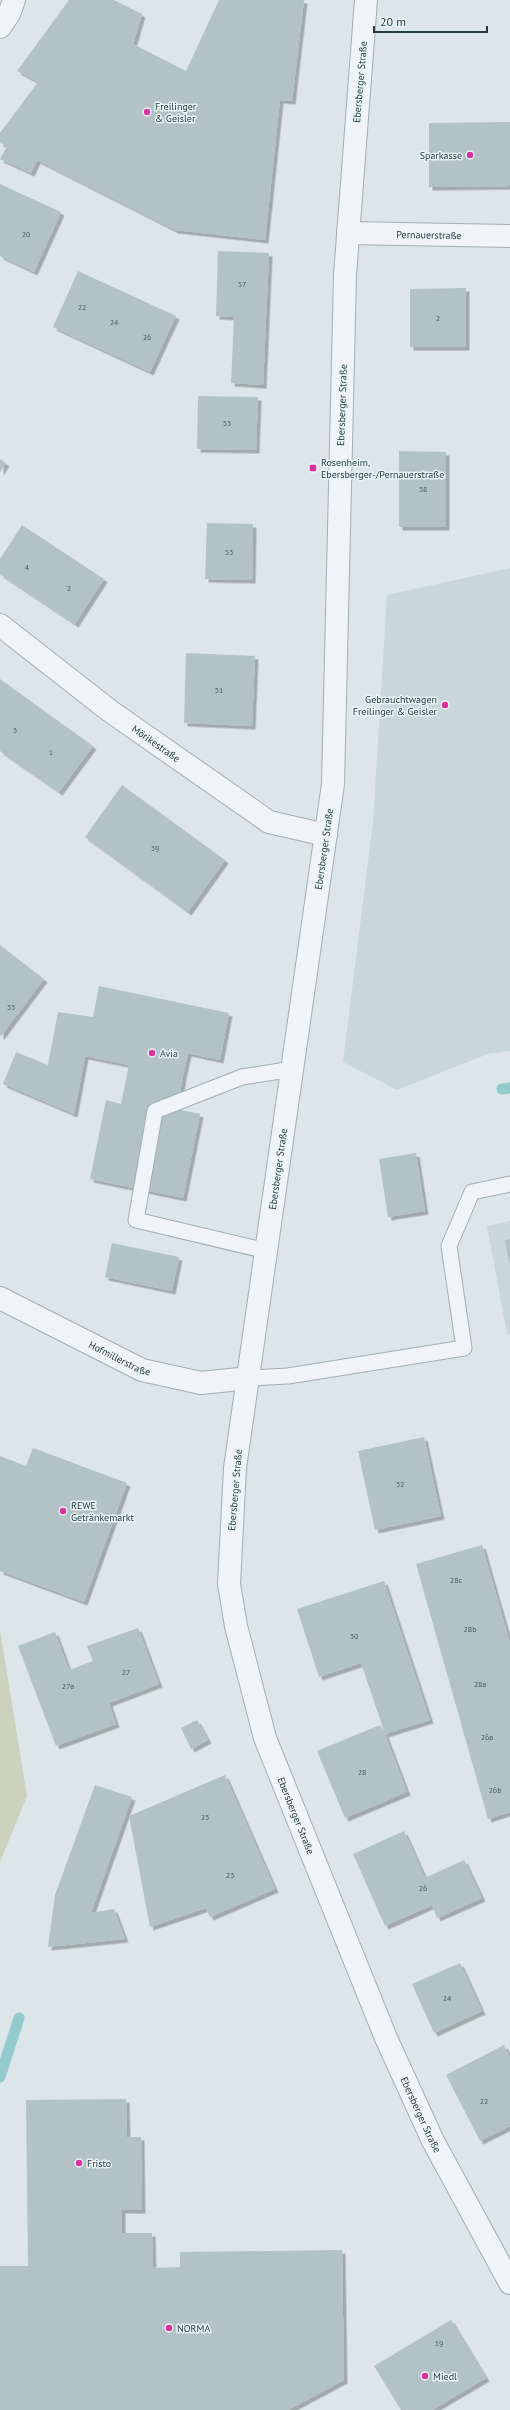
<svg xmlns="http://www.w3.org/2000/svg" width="510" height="2410" font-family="'PT Sans',sans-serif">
<defs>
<filter id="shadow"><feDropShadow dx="3.5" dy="3.5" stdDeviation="0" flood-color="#0004"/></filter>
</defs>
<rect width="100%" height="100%" fill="#dce6e8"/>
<!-- built -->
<path fill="#cad7da" d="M510,568V1051L488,1054L397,1090L343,1062L373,822L387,595Z
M510,1221V1334H507L487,1226Z"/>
<!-- green -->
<path fill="#ccd2bc" d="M0,1630L27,1796L0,1862Z"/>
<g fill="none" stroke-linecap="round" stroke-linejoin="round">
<!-- stream -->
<path stroke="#93cacb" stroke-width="11" d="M502,1089L510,1088
M0,2077L19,2018"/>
</g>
<!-- building -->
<path fill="#b3c2c5" filter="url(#shadow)" d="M69,0H114L142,14L133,44L186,71L219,0H304L292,101L280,100L265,240L175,230L37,160L31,173L0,159L7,146L0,143V133L38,82L17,71Z
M510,122V186L429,187V123Z
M0,184L61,212L34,272L0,256Z
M218,251L269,253L263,385L231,383L234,317L216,316Z
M78,271L176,316L150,372L53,327Z
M466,288V347H410V289Z
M198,396L258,397L256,450L197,449Z
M399,451L446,452V527H399Z
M0,459L6,463L0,472Z
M207,523L253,524L252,580L205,579Z
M22,525L104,579L75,624L0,574V559Z
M186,653L255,656L252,726L184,723Z
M0,679L93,746L59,792L0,751Z
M122,785L225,860L188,912L85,837Z
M0,945L44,979L1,1036L0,1035Z
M99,986L229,1013L220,1060L188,1053L183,1076L177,1109L200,1114L183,1198L90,1179L106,1100L121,1104L129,1065L85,1056L74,1114L3,1084L16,1052L48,1065L58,1012L93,1017Z
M416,1153L425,1211L388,1217L379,1159Z
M510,1239V1262H509L505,1240Z
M112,1243L179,1257L172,1291L105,1277Z
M424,1437L441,1516L375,1530L358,1451Z
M33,1448L127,1483L84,1602L0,1571V1456L26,1466Z
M482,1545L510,1643V1812L488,1819L416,1564Z
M384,1581L430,1720L385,1734L407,1792L345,1818L317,1751L380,1725L385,1734L361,1663L319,1677L297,1609Z
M138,1628L159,1684L109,1703L116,1724L56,1746L18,1646L55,1632L69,1670L93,1661L87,1646Z
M197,1720L208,1740L191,1749L181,1728Z
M225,1775L275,1889L210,1917L206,1908L150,1927L129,1816Z
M95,1785L132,1797L91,1913L114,1909L125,1939L48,1947L55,1895Z
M404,1831L425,1878L464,1860L482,1898L437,1918L432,1905L385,1926L353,1854Z
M460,1963L482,2011L434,2033L412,1984Z
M504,2045L510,2058V2126L480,2141L446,2075Z
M126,2099L127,2137H141L142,2210H122V2233H152L153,2268L180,2267V2252L342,2250L344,2380L288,2410H0V2266H28L26,2100Z
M451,2320L486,2378L432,2410H401L374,2366Z"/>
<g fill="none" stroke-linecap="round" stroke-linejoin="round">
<defs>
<path id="service" d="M267,1251L136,1220L155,1111L242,1077L293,1069
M249,1378L288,1376L464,1348L449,1246L472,1192L510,1184"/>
<g id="minor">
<path d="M0,27L9,14L14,0"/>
<path id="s1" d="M348,233L510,236"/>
<path id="s2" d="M0,625L110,711L269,822L326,835"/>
<path id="s3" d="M0,1298L142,1370L201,1383L249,1378"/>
</g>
<g id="tertiary">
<path id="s4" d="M366,0L345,275L333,784L235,1468L229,1584L236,1626L265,1738L386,2038L433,2141L510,2283"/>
</g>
</defs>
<!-- service casing -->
<use href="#service" stroke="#a1afb2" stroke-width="17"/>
<!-- minor casing -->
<use href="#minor" stroke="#a1afb2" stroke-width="24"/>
<!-- tertiary casing -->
<use href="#tertiary" stroke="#a1afb2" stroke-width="24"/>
<!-- service -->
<use href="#service" stroke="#eff4f6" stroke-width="15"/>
<!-- minor -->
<use href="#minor" stroke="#eff4f6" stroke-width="22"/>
<!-- tertiary -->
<use href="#tertiary" stroke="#eff4f6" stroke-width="22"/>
</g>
<!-- markers -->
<g fill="#d9349d" stroke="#ebf4f5" stroke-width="1.5">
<circle cx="147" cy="112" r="4"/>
<circle cx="470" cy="155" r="4"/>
<rect x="309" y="464" width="8" height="8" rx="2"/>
<circle cx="445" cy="705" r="4"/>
<circle cx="152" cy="1053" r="4"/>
<circle cx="63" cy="1511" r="4"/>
<circle cx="79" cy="2163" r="4"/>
<circle cx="169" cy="2328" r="4"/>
<circle cx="425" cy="2376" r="4"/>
</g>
<g text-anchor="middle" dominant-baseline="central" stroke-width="3" stroke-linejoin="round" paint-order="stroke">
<!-- number labels -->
<g font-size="8" fill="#485d60">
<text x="26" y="234">20</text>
<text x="242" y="284">57</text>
<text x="82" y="307">22</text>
<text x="438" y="318">2</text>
<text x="114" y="322">24</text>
<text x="147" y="337">26</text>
<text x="227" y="423">55</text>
<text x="423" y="489">38</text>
<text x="229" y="552">53</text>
<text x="27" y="567">4</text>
<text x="69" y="588">2</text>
<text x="219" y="690">51</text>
<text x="15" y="730">3</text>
<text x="51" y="752">1</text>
<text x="155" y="848">39</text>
<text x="11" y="1007">35</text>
<text x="400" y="1484">32</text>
<text x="456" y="1580">28c</text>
<text x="470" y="1629">28b</text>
<text x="354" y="1636">30</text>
<text x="126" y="1672">27</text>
<text x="480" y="1684">28a</text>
<text x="68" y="1686">27a</text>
<text x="487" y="1737">26a</text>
<text x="362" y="1772">28</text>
<text x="495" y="1790">26b</text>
<text x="205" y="1817">25</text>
<text x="230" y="1875">23</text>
<text x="423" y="1888">26</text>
<text x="447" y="1998">24</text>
<text x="484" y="2101">22</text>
<text x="439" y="2343">19</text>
</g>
<!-- street labels -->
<g font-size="10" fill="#243b3f" stroke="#ebf4f5">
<text transform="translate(360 82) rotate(-85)">Ebersberger Straße</text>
<text stroke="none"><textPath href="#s1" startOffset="81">Pernauerstraße</textPath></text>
<text transform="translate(342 405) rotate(-88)">Ebersberger Straße</text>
<text stroke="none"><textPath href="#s2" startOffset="196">Mörikestraße</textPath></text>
<text transform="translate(324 849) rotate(-82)">Ebersberger Straße</text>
<text transform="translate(278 1169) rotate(-82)">Ebersberger Straße</text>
<text stroke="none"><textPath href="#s3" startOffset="134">Hofmillerstraße</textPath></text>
<text transform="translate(235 1490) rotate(-85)">Ebersberger Straße</text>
<text stroke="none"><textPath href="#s4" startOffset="1834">Ebersberger Straße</textPath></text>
<text stroke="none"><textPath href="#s4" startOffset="2158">Ebersberger Straße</textPath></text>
</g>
<!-- poi labels -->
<g font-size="10" fill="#243b3f" stroke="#ebf4f5" text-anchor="start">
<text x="155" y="106">Freilinger<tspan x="155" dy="12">&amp; Geisler</tspan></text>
<text x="462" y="155" text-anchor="end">Sparkasse</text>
<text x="321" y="462">Rosenheim,<tspan x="321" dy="12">Ebersberger-/Pernauerstraße</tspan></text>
<text x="437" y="699" text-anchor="end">Gebrauchtwagen<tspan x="437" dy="12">Freilinger &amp; Geisler</tspan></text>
<text x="160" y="1053">Avia</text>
<text x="71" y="1505">REWE<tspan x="71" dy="12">Getränkemarkt</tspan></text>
<text x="87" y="2163">Fristo</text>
<text x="177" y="2328">NORMA</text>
<text x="433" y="2376">Miedl</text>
</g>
</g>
<!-- scale -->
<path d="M374 26v6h113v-6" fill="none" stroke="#243b3f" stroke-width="2"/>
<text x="380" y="26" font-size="12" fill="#243b3f" stroke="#ebf4f5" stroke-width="3" paint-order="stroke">20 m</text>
</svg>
